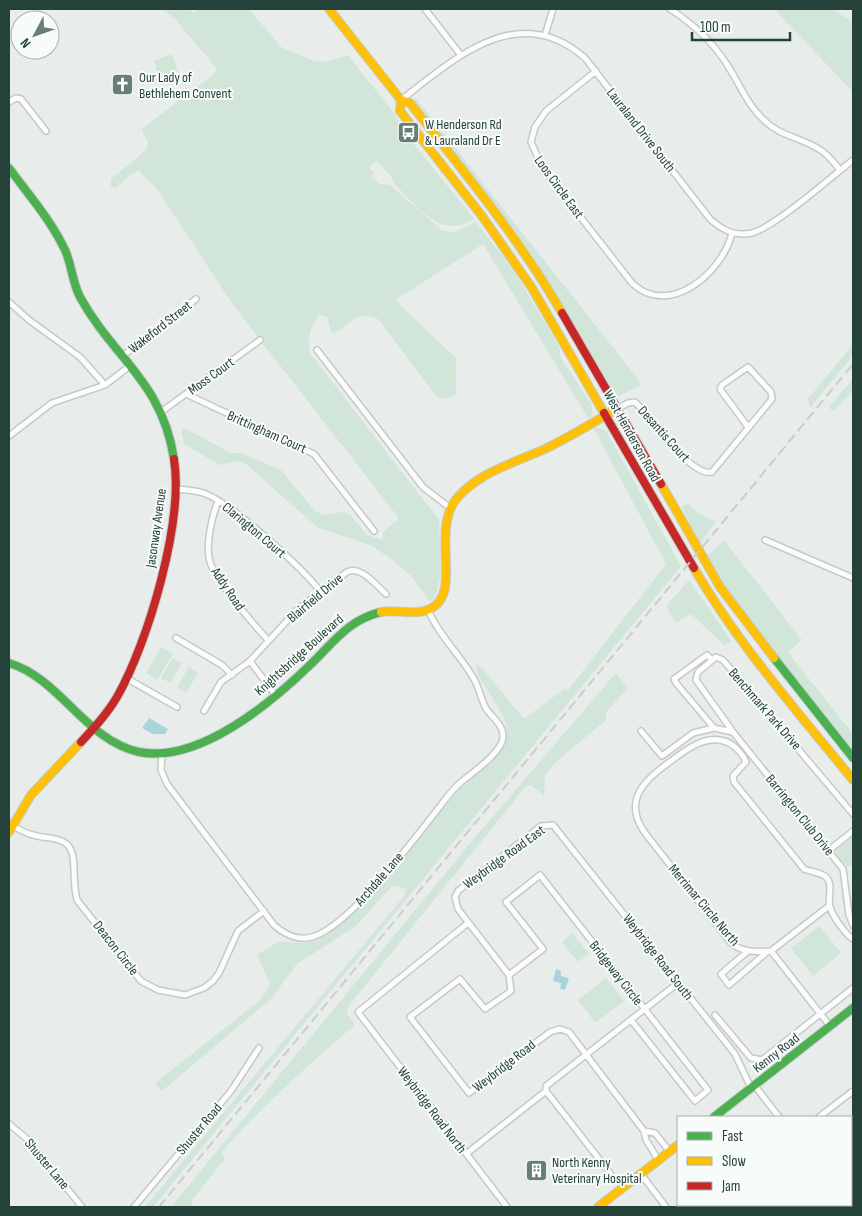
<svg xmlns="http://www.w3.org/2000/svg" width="862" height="1216" font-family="'Sofia Sans Condensed',sans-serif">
<rect width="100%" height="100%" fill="#e8edeb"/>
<!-- green -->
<path fill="#d1e6d8" d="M162,9H186L194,12L199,9H249L281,47L314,61L325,62L348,55L396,116L402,129L474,219C439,240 420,208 396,186L392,178L377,161L369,167L374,173L371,176L380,184L390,185L443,231L455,232L476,222L513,270L548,327L559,347L561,358L592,405V416L588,418L483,244L397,299L399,304L456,358V393C450,399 445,400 437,397L378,319C360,310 349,323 335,333L331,332L327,317L320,315C310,324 307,340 310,353L439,520L441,573L436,595L430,602L410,575L391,559L372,546L317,527L247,465L239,461L220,465L184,444L181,431L184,428L231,453H242L281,470L315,511L325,515L341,512L349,514L367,535L383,540V532L397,520L398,517L233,305L157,189L138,170L115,188L111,187V179L147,149L148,142L142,131L143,128L214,74L217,69L175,19Z
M774,9H833L853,23V92Z
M172,54L178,71L159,77L154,61Z
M414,96L642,384L616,398L533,256L415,102Z
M853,344V355L810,408L808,399Z
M853,379V391L835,410H831L829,407Z
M597,427L606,431L681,566L153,1207H145L405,895L407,888L404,889L397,886L391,887L357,925L296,965L272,998L162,1091L155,1083L259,1001L270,984L257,955L278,942L302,943L315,941L327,935L352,914L461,788L497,755L507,731L503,715L477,674L476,665L482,668L524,719L564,689L568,690L666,564L594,429Z
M688,504L705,517L716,521L700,544L681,506Z
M724,540L802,640L788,652L853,734V751C802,688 749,627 706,557Z
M689,580L732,642L724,645L691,614L676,623L666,606Z
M161,647L173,654L157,680L146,673Z
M173,658L182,663L170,683L161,678Z
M189,667L198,673L186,693L177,687Z
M616,673L628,688L606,712V720L557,761L545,775L544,796L531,785L526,786L348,1007L347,1014L355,1025C307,1066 262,1106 221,1153L225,1159L192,1200V1207H171L476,836Z
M853,836V864L848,867L834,852Z
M820,926L841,953L813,976L791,948Z
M572,933L589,954L578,962L562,942Z
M606,978L624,1001L595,1023L578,1000Z"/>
<!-- water -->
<path fill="#a9d4db" d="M149,718L168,729L165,734H153L142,728Z
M556,969L561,971V976L569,978L565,990L560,989L561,983L553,981Z"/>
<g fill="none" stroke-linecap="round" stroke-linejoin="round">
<defs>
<path id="street" d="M425,9L460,54
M670,9C695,25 716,45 731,71C742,89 749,107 765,121C781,137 804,138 822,151C829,156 835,164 840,170
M546,32L553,9
M596,71L546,111L535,127L531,142L543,169L632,283C669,319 723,272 732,233
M401,100C456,57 519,0 585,58L710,219C722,230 735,237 752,233C775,227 831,177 853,160
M9,102L16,98L21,99L46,131
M9,302L29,320L80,357L105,385
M317,350L423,487L450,508
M124,355L196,299
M186,394L314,454L374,531
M617,409L628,403L635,402C651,417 690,477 712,472L772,399L771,392L748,367L722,385L720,389L748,427
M161,412L260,340
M9,436L52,403L105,385L131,365
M175,489C185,490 196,490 206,494C235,506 301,567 321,592
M218,501C212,516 205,546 210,562C216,581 254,625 268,640
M765,540L853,578
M176,638L222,665L232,675
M712,660L707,655L674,679L676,683L714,728L733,732L843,869L849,915L853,925
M250,661L276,696
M126,678L177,707
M204,711L221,682L250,661L297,610L347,572C360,565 376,585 386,594
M641,731L662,756L693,733L714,728
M733,732L696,680L698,672L716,657L723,660L853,814
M162,754L161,770L167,784L274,925C284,934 298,941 312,937C349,927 416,837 441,805C447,797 453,789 461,782C472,773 504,751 503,736C503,725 493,718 487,710C481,701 480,689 474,679C460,654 439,636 428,610
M12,825C18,829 25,833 33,835C49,840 70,835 73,857C75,872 73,884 77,900L141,981L158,990L185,995L204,988L213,981L219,973L238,931L264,911
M828,851L853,831
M468,923L358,1012L507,1207
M748,951L721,974L729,985L767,952
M771,951C756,952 744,953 731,943L645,833C623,802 642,782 667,764C685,750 712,728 735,747C740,752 744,756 746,762L733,776L734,782L804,869C811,872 820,872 826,877C834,885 827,898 830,907C833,917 845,934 853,939
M771,951L830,1026
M771,951L829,906
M509,975L543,949L506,902L540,875L708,1090L695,1101L631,1020
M715,1015L751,1058L762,1060L853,988
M755,1086L779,1117
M546,1091L610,1173
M819,1117L853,1091
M9,1124L27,1139L82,1207
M644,1131L655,1133L670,1152
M466,1154L546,1091V1086L678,983
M659,1161L646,1140L644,1131L569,1032L560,1029L550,1032L469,1093L410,1017L460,979L485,1009L511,991L509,975L458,909L455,897L458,891L541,826L553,825L735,1054L751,1088
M641,1174L666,1207
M851,1188L853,1172
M851,1196L853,1202
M134,1207L231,1091L259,1048
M842,1207L846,1205"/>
<path id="fast" d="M9,168C28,194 51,220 65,250C72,265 72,282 80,297C114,359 162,381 174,459
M774,658L853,758
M9,663C61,679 85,740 139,752C198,764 271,703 310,665C333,643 348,620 381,612
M714,1117L853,1008"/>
<path id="slow" d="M329,9L401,100L410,103C463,171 519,238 562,313
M401,100L400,111L482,216L532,288L604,413
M661,484L720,587L774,658
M694,568C737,643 798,712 853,780
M381,612C397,609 415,616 430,609C464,593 429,529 458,497C481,471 517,462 547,448C571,436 594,422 617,409
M9,832L31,795L81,742
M598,1207L678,1145"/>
<path id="jam" d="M562,313L661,484
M604,413L694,568
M81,742C94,728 107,714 117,697C148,643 184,521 174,459"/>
</defs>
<!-- street casing -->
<use href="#street" stroke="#c5cac8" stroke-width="8"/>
<!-- fast casing -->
<use href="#fast" stroke="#c3cbc8" stroke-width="10"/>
<!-- slow casing -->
<use href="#slow" stroke="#c3cbc8" stroke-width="10"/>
<!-- jam casing -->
<use href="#jam" stroke="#c3cbc8" stroke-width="10"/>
<!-- street -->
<use href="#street" stroke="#fcfcfc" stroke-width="5"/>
<!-- fast -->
<use href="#fast" stroke="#4caf50" stroke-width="8"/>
<!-- slow -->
<use href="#slow" stroke="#ffc107" stroke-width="8"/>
<!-- jam -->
<use href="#jam" stroke="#c62828" stroke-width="8"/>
<!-- rail -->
<path stroke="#c9cdcc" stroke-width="2" stroke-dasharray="10 5" stroke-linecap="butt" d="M159,1207L853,364"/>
</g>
<!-- icons -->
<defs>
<symbol id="church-square" viewBox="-11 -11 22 22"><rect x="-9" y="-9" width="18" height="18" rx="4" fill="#697e78" stroke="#f7fbf9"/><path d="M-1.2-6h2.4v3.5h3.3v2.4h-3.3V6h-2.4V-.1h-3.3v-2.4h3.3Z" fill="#fff"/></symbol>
<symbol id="bus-square" viewBox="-11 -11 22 22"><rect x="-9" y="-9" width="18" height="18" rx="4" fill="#697e78" stroke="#f7fbf9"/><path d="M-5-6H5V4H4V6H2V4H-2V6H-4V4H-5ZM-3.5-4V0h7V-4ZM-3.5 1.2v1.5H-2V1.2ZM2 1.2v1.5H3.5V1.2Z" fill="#fff"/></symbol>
<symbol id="building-square" viewBox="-11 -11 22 22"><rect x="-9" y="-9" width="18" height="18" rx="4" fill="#697e78" stroke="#f7fbf9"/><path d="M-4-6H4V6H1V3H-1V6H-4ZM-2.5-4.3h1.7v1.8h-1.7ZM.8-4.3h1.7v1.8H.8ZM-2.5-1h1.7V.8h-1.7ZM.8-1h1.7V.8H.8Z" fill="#fff"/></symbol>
</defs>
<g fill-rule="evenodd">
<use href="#church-square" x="110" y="72" width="25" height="25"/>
<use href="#bus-square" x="396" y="120" width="25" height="25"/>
<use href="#building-square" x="524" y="1158" width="25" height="25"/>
</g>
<g text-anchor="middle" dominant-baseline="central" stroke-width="4" stroke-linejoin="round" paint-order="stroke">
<!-- poi labels -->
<g font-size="14" fill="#24423a" stroke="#f7fbf9" text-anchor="start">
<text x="139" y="77">Our Lady of<tspan x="139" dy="16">Bethlehem Convent</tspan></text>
<text x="425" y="124">W Henderson Rd<tspan x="425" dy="16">&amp; Lauraland Dr E</tspan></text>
<text x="552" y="1162">North Kenny<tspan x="552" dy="16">Veterinary Hospital</tspan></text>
</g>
<!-- street labels -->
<g font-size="14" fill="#24423a" stroke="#f7fbf9">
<text transform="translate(641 130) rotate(52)">Lauraland Drive South</text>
<text transform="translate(559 187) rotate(54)">Loos Circle East</text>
<text transform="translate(160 327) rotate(-38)">Wakeford Street</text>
<text transform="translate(211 376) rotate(-36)">Moss Court</text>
<text transform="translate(267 432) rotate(24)">Brittingham Court</text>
<text transform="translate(664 434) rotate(48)">Desantis Court</text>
<text transform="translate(632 436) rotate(61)">West Henderson Road</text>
<text transform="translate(156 528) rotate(-82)">Jasonway Avenue</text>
<text transform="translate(254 530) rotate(40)">Clarington Court</text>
<text transform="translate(228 589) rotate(56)">Addy Road</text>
<text transform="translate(315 598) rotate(-40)">Blairfield Drive</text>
<text transform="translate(299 655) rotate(-42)">Knightsbridge Boulevard</text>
<text transform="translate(765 709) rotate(49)">Benchmark Park Drive</text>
<text transform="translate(800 815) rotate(51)">Barrington Club Drive</text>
<text transform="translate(504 857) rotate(-36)">Weybridge Road East</text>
<text transform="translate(379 879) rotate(-49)">Archdale Lane</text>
<text transform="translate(704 905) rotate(50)">Merrimar Circle North</text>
<text transform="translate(116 948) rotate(52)">Deacon Circle</text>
<text transform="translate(658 957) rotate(52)">Weybridge Road South</text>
<text transform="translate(616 973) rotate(52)">Bridgeway Circle</text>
<text transform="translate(776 1053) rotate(-38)">Kenny Road</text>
<text transform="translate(504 1066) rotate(-38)">Weybridge Road</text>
<text transform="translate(432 1110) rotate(53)">Weybridge Road North</text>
<text transform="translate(199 1129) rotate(-50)">Shuster Road</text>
<text transform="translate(47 1164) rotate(50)">Shuster Lane</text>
</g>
</g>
<!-- border -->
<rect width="862" height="1216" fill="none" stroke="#24423a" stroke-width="20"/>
<!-- legend -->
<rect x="677" y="1116" width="175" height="90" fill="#f7fbf9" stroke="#a3b1ad"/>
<rect x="687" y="1132" width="25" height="8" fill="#4caf50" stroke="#a3b1ad"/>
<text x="722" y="1141" font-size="15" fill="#24423a">Fast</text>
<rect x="687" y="1157" width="25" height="8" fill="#ffc107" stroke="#a3b1ad"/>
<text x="722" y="1166" font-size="15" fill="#24423a">Slow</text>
<rect x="687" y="1182" width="25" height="8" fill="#c62828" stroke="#a3b1ad"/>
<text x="722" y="1191" font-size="15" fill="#24423a">Jam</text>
<!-- north arrow -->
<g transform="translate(35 35) rotate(229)"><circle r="24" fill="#f7fbf9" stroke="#a3b1ad"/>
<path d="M0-4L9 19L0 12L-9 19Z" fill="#697e78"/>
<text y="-8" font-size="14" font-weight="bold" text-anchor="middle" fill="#24423a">N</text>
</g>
<!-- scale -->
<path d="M692 32v8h98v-8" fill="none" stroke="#24423a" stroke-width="2.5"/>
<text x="700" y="32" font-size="15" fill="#24423a" stroke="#f7fbf9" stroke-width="4" paint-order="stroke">100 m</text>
</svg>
